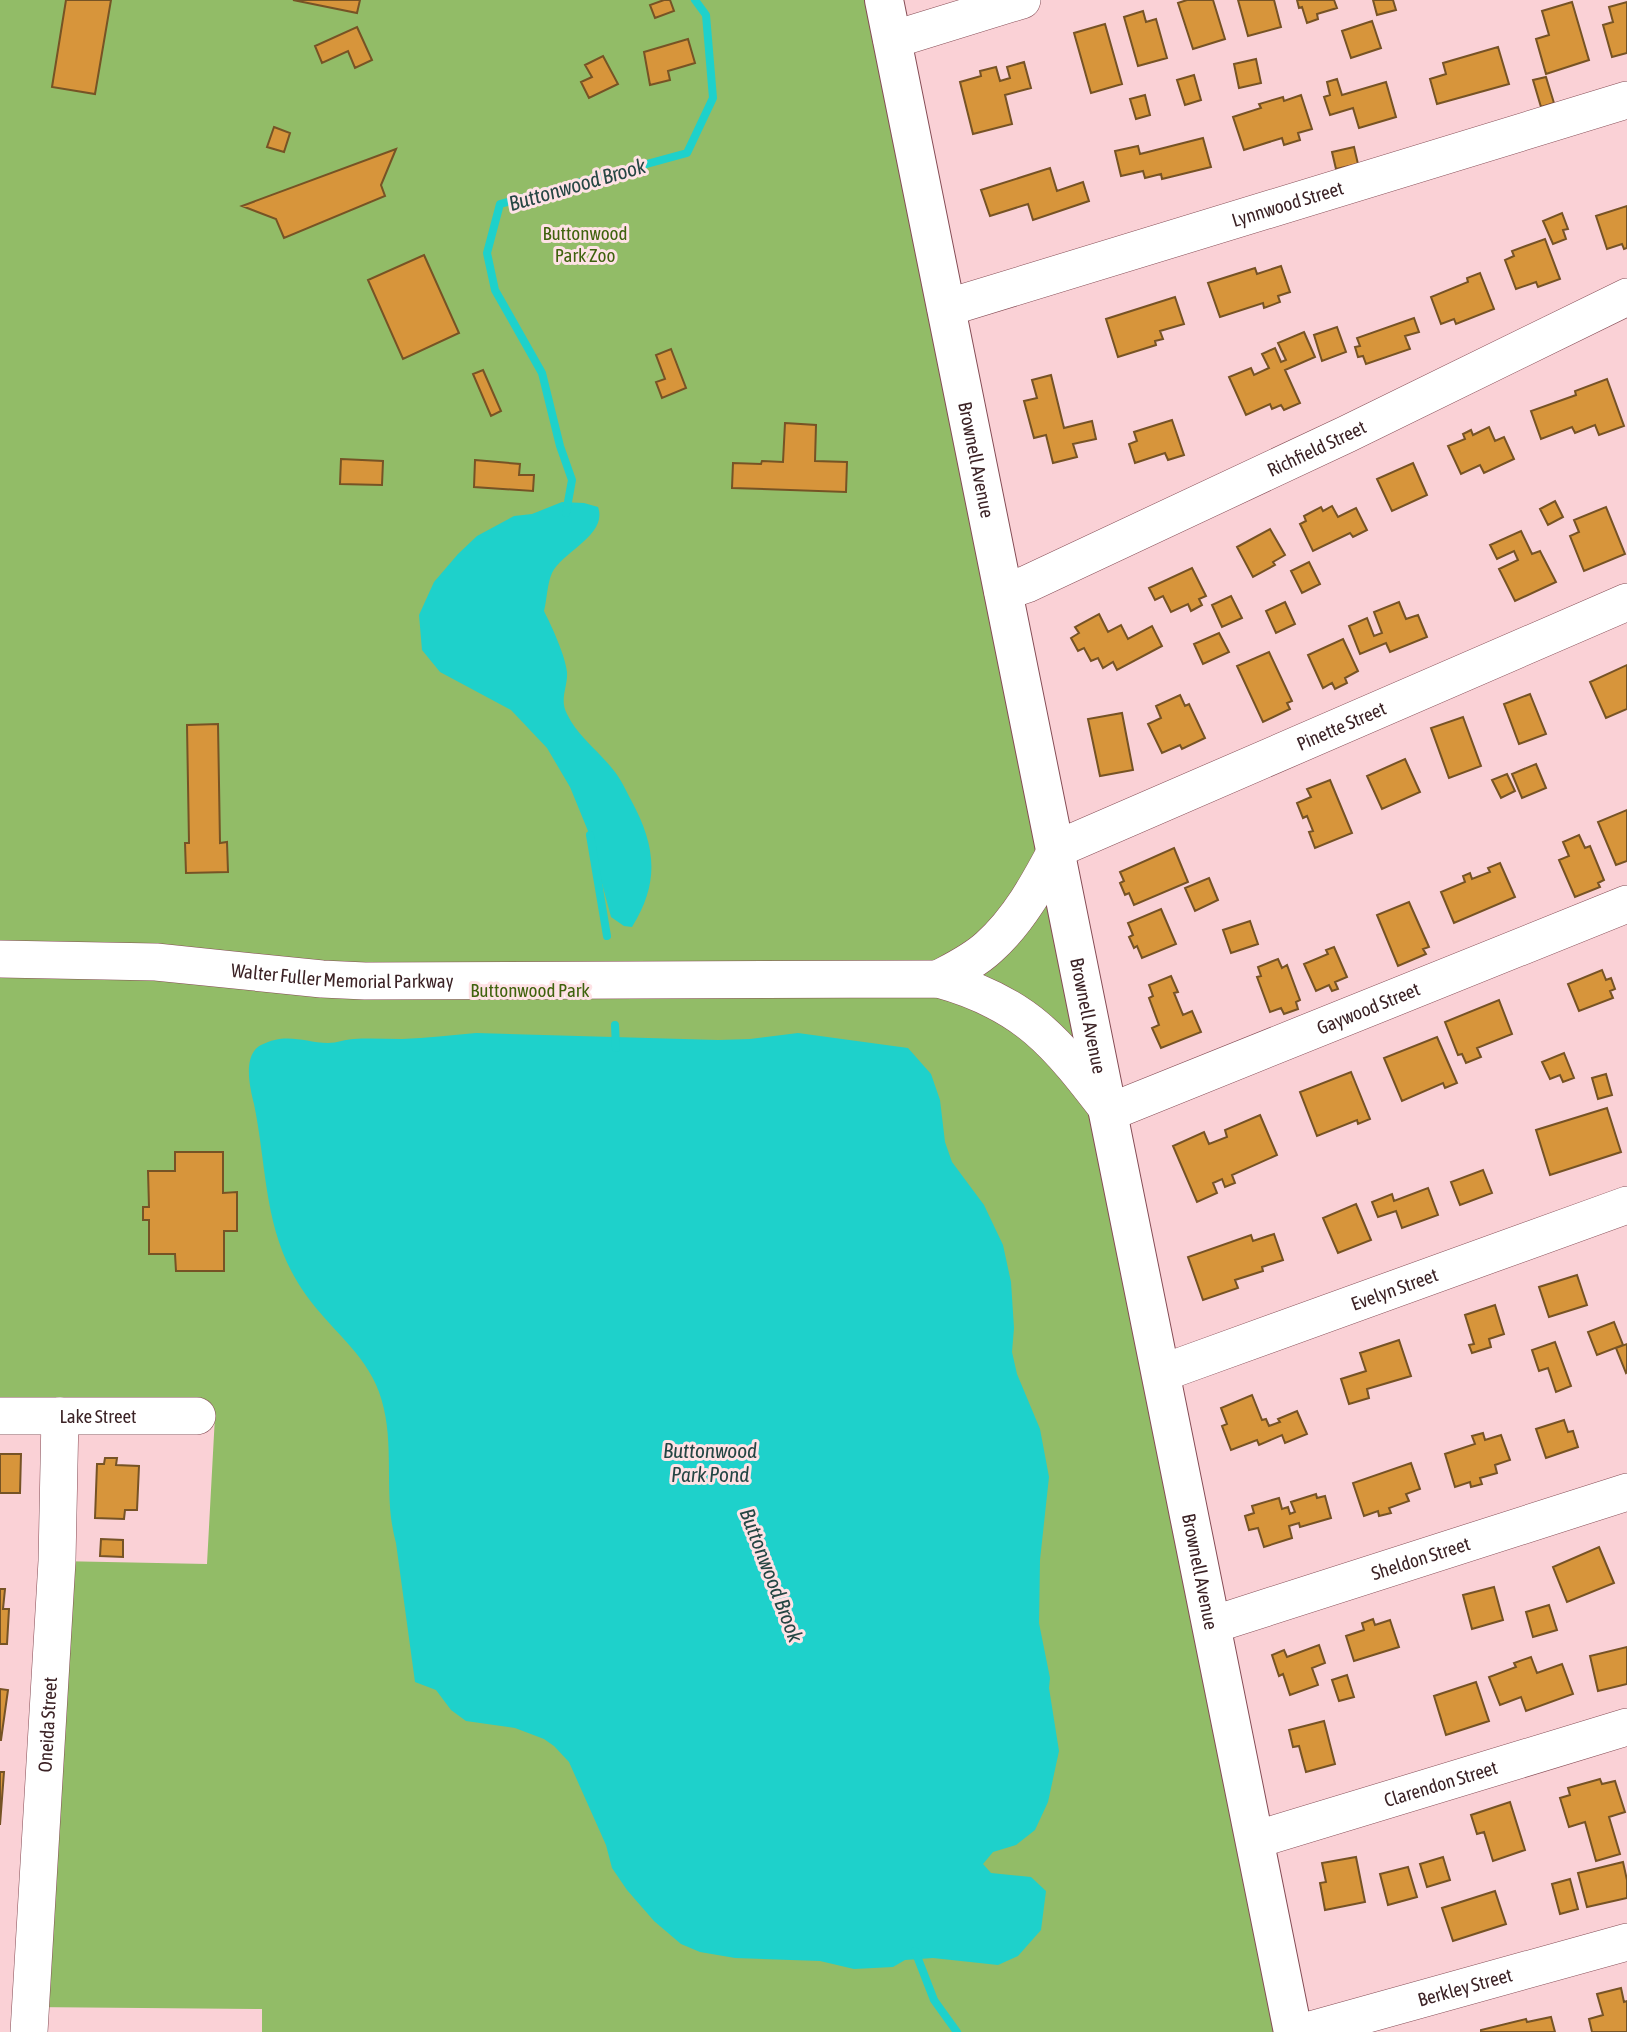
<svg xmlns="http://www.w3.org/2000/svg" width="1627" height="2032" font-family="'Asap Condensed',sans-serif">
<rect width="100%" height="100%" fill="#fad1d6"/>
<!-- green -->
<path fill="#92bc67" d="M0,0H869L1277,2032H262V2009L29,2007L57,1561L207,1564L215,1416L0,1405Z"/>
<!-- water -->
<path fill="#1ed1cb" d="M562,502L584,503L598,507C608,535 563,551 552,573C547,584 547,599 544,611C552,627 565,655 567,672C568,687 559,699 567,714C578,737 600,752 615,772C622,781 626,791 631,800C656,846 660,882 632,927L624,926L611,917L588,831L570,787L547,748L511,710L440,672L422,650L419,615L434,582L458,554L477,536L514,516L532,514Z
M476,1033L718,1040L750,1039L798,1033L908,1048L931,1074L940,1100L945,1142L952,1162L984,1205L1003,1245L1011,1282L1014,1328L1012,1352L1017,1374L1040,1429L1049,1477L1040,1560L1039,1623L1050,1678L1049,1688L1059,1751L1048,1802L1035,1830L1016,1845L993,1852L983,1864L991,1873L1031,1877L1046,1891L1041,1930L1018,1956L998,1965L933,1958L905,1960L893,1967L854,1969L820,1961L735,1958L700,1952L681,1944L654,1921L627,1890L612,1868L606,1845L569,1762L554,1746L544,1739L515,1728L466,1721L451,1710L436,1690L415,1682L396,1543C382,1493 397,1441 379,1392C365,1353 329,1328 306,1295C263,1235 268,1172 254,1104C250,1088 242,1055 261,1045C286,1032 304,1042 328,1043C337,1043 346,1039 354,1039C370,1038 386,1039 402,1039C427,1038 451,1035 476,1033Z"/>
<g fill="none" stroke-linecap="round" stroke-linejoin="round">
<!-- stream -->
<path stroke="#1ed1cb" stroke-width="8" d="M566,513L572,480L560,446L542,373L495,290L487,253L500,204L687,153L713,98L706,15L695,0
M590,835L607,936
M615,1025L616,1048
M915,1951L934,2000L957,2032"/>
</g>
<!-- building -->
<path fill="#d7953b" stroke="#765325" stroke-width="2" d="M66,0H111L95,94L52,87Z
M293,0H360L357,13Z
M664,0H670L674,11L655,18L650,5Z
M1187,0H1213L1225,39L1193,49L1178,3Z
M1238,0H1274L1281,27L1248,36Z
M1297,0H1334L1337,8L1317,14L1318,19L1307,23L1302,7L1299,8Z
M1373,0H1393L1396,10L1377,15Z
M1572,2L1589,60L1546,74L1536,39L1549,35L1542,11Z
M1627,2V53L1612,57L1603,25L1613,22L1609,7Z
M1143,11L1146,22L1156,19L1167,58L1138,66L1124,17Z
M1372,21L1381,48L1351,58L1342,31Z
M1105,24L1122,84L1091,93L1074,33Z
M357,27L372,60L355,68L348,51L322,63L315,46Z
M688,39L695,63L668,71L670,80L650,85L644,52Z
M1498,47L1509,84L1437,104L1430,79L1446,74L1443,63Z
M603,56L618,84L589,98L581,82L592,77L585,65Z
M1256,59L1261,83L1239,88L1234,64Z
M1024,62L1031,88L1005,95L1012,124L973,134L960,82L981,76L980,71L996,67L1000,81L1010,78L1007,67Z
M1194,75L1201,100L1185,105L1177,80Z
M1546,77L1554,103L1541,107L1533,80Z
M1337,79L1342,95L1386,82L1396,117L1359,128L1353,108L1330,115L1324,97L1330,95L1327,82Z
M1145,95L1150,115L1136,119L1130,99Z
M1301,95L1312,129L1298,133L1300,140L1284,145L1282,138L1244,150L1233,117L1261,108L1259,104L1283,97L1284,101Z
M274,127L290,133L284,152L267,147Z
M1203,138L1211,167L1162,179L1161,174L1145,178L1143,171L1121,176L1115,151L1138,146L1140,154Z
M1354,147L1358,164L1336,169L1332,152Z
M396,149L381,185L385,196L284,238L276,219L242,206Z
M1050,168L1057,191L1083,182L1089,201L1033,220L1028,204L990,216L981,190Z
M1627,206V248L1624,249L1622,244L1607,249L1596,216Z
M1562,213L1568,229L1563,230L1566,239L1553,244L1543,221Z
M1545,239L1560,279L1538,287L1536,282L1516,289L1505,260L1514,256L1512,251Z
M424,255L459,333L403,359L368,280Z
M1281,266L1290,292L1278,296L1280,302L1264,308L1263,303L1220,317L1208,283L1255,268L1257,274Z
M1480,273L1494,309L1456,324L1454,319L1441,324L1431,297L1468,282L1467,278Z
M1175,297L1184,324L1160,331L1163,339L1155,341L1156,345L1118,357L1106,319Z
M1414,318L1419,332L1405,336L1410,349L1366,364L1363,356L1358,357L1355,347L1360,346L1357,338Z
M1337,327L1346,352L1322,361L1314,335Z
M1304,332L1315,357L1285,370L1300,403L1284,410L1281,405L1272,409L1270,404L1246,415L1229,377L1251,368L1254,375L1269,368L1262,354L1275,348L1281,362L1286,360L1278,343Z
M671,349L686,388L662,398L656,382L665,379L656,355Z
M483,370L501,411L491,416L473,374Z
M1051,375L1064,428L1092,421L1096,439L1073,444L1077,457L1053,463L1046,435L1034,438L1024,401L1037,398L1032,380Z
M1607,379L1624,426L1599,435L1595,425L1575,433L1572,427L1541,439L1531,411L1576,395L1575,391Z
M1172,420L1184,455L1168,460L1165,453L1135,463L1129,444L1137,441L1134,432Z
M785,423L816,425L815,461L847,462L846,492L732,488L733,463L761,464L762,461L783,462Z
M1489,427L1495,441L1504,437L1514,459L1484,473L1480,465L1461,474L1448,446L1465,439L1463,434L1471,430L1473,435Z
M341,459L383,461L382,485L340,484Z
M475,460L520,464L519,475H534L533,491L474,487Z
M1413,463L1427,495L1392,511L1377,479Z
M1555,501L1563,517L1548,525L1540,509Z
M1332,506L1338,517L1356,508L1367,530L1353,537L1350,533L1313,551L1300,524L1306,521L1304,516L1321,507L1323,511Z
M1606,507L1625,554L1584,571L1570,536L1579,532L1574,520Z
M1270,529L1285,555L1273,562L1275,565L1253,577L1237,547Z
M1521,531L1532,554L1540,551L1556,582L1515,601L1499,569L1518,560L1514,551L1497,559L1490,545Z
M1309,562L1320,584L1302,593L1291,571Z
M1192,568L1206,596L1199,599L1202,605L1191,611L1188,604L1171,612L1163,596L1155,600L1149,588Z
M1231,596L1242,618L1222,627L1212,605Z
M1285,602L1295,624L1276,633L1266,611Z
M1399,602L1406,619L1418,615L1427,637L1390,652L1386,643L1360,654L1349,626L1367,618L1374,636L1382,633L1374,612Z
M1099,614L1108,632L1121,625L1128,639L1152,626L1162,646L1117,670L1113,662L1103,668L1098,658L1091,661L1084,648L1078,651L1071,638L1079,633L1075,627Z
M1219,633L1229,652L1203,664L1194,644Z
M1343,639L1358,671L1345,678L1347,683L1335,689L1332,683L1323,688L1308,655Z
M1269,652L1292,701L1287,703L1290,709L1263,722L1237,666Z
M1627,665V709L1606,718L1590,682Z
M1530,694L1546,734L1519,744L1504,704Z
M1180,695L1185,706L1189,704L1205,738L1182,749L1180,745L1162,753L1148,724L1161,718L1156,706Z
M1122,713L1133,770L1100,776L1088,719Z
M1463,717L1481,766L1449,778L1431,728Z
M218,724L220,843L227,842L228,872L186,873L185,843H189L187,725Z
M1405,759L1420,792L1382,809L1367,776Z
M1536,764L1546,788L1522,798L1512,774Z
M1507,774L1515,791L1501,798L1492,780Z
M1330,780L1352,833L1315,848L1309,832L1313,831L1307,816L1303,818L1297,803L1311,797L1307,789Z
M1627,810V861L1616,865L1598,822Z
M1579,835L1585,848L1590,846L1604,880L1598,883L1600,887L1575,897L1559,860L1569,856L1563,842Z
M1174,848L1188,882L1134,905L1129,893L1125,895L1120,883L1124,881L1120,872Z
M1500,863L1515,897L1454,923L1441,892L1465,882L1463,876L1470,873L1472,879L1490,872L1488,868Z
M1209,878L1218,900L1195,911L1185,888Z
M1409,902L1429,947L1423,949L1426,954L1398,966L1377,915Z
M1161,909L1176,944L1142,958L1137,946L1134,948L1129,937L1133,935L1128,923Z
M1250,921L1258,944L1231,953L1223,930Z
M1334,947L1347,977L1335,982L1338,989L1332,991L1329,985L1316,991L1304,964L1328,954L1326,950Z
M1278,959L1282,968L1287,965L1300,1000L1296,1002L1298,1009L1284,1014L1281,1008L1270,1012L1257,977L1261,976L1258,967Z
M1602,970L1606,980L1611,978L1615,989L1610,991L1613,998L1579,1011L1568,984Z
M1171,976L1178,992L1174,993L1183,1015L1192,1011L1201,1032L1161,1048L1152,1028L1159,1025L1149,998L1153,996L1149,985Z
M1499,1000L1512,1034L1477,1048L1481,1057L1466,1063L1462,1054L1458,1055L1445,1022Z
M1437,1037L1457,1083L1445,1088L1443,1083L1402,1101L1384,1058Z
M1564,1053L1574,1078L1563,1082L1560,1075L1550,1079L1542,1062Z
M1351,1072L1370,1119L1358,1124L1357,1120L1317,1136L1300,1092Z
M1606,1074L1612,1095L1598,1099L1592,1078Z
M1607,1108L1621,1152L1550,1175L1536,1130Z
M1260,1115L1277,1155L1232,1175L1235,1183L1225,1187L1222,1179L1213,1183L1217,1193L1197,1202L1173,1146L1204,1132L1209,1144L1227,1137L1225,1130Z
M175,1152H223V1193L237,1192V1231H224V1271H176L175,1254H149V1220H143V1207H149L148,1171H175Z
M1483,1170L1492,1193L1460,1205L1451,1182Z
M1428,1188L1438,1215L1402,1228L1396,1211L1378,1217L1372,1202L1392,1194L1394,1201Z
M1356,1204L1371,1240L1338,1253L1323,1218Z
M1274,1234L1283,1260L1262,1267L1263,1271L1235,1280L1238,1288L1203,1300L1188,1257L1251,1235L1253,1241Z
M1577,1275L1587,1305L1549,1317L1539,1287Z
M1495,1305L1504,1334L1489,1339L1491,1347L1472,1353L1469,1345L1474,1344L1465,1315Z
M1614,1322L1623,1345L1597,1355L1588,1332Z
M1399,1340L1411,1376L1367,1389L1369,1398L1349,1404L1341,1379L1366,1371L1360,1353Z
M1555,1342L1571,1386L1556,1392L1548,1368L1539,1371L1532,1350Z
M1627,1344V1372L1626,1373L1616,1348Z
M1252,1395L1262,1420L1266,1419L1269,1426L1280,1422L1278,1419L1297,1411L1307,1434L1285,1443L1282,1435L1259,1445L1257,1440L1231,1450L1222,1426L1227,1424L1221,1408Z
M1564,1420L1568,1432L1573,1431L1578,1447L1546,1458L1536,1429Z
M1483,1433L1485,1440L1501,1435L1510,1460L1495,1465L1497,1473L1480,1478L1482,1484L1471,1487L1470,1482L1455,1487L1445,1454L1475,1444L1472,1436Z
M0,1454H21L20,1493H0Z
M105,1458H117L116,1465L139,1466L137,1510H125L124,1519L95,1518L97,1464H104Z
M1411,1463L1420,1489L1406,1494L1409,1501L1389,1508L1391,1513L1379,1516L1378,1511L1364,1516L1353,1483Z
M1316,1494L1317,1498L1325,1496L1331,1518L1300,1527L1299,1523L1289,1526L1292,1538L1264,1547L1258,1528L1249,1530L1245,1516L1254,1513L1252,1506L1279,1498L1282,1509L1288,1507L1290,1514L1295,1512L1291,1502Z
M101,1539L123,1540V1557L100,1556Z
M1599,1547L1614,1583L1567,1602L1553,1567Z
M1494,1587L1503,1620L1472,1629L1463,1595Z
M0,1589H5L3,1609H9L7,1644H0Z
M1549,1605L1557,1630L1533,1637L1526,1612Z
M1373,1619L1375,1625L1390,1620L1399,1647L1354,1661L1346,1636L1364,1630L1362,1623Z
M1319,1645L1325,1663L1312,1668L1318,1685L1290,1695L1283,1674L1279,1676L1272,1655L1284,1650L1287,1657Z
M1627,1647V1684L1598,1691L1590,1656Z
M1531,1657L1537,1673L1562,1664L1573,1694L1526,1711L1521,1697L1500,1705L1489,1677L1516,1667L1514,1663Z
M1347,1675L1354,1697L1339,1701L1332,1680Z
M1476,1682L1489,1721L1446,1735L1434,1696Z
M0,1689L8,1690L1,1740H0Z
M1324,1721L1335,1764L1306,1772L1299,1746L1293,1747L1289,1730Z
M0,1772H4L0,1825Z
M1600,1779L1602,1784L1615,1781L1625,1812L1609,1817L1620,1854L1596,1861L1585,1822L1569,1827L1560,1798L1570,1795L1568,1788Z
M1510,1802L1525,1850L1493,1861L1484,1832L1477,1834L1471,1815Z
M1356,1857L1365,1902L1325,1910L1320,1883L1326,1882L1322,1863Z
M1443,1857L1450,1880L1427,1887L1420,1864Z
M1623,1862L1627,1880V1898L1587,1907L1578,1873Z
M1408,1867L1417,1897L1388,1905L1380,1874Z
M1570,1879L1578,1909L1560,1914L1552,1884Z
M1495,1891L1506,1924L1453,1941L1442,1908Z
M1621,1988L1624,2002L1627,2001V2032H1592L1589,2019L1603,2015L1597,1994Z
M1551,2017L1555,2032H1481V2030L1526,2019L1527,2022Z"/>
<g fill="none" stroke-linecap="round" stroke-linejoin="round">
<defs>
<g id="minor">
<path d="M892,40L1022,0"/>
<path id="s1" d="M946,308L1627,100"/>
<path id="s2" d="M1003,592L1027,584L1347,434L1627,297"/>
<path id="s3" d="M0,959L156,962L322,979L365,981L938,979C1026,1003 1057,1043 1110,1112L1627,904"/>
<path id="s4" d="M938,979C955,970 974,961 989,947C1019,920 1038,885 1057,849L1627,602"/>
<path id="s5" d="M1162,1373L1627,1205"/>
<path id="s6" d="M0,1416H197"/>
<path id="s7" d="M1212,1625L1627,1492"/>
<path id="s8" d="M1255,1840L1627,1727"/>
<path id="s9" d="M29,2032L57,1561L60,1416"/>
<path id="s10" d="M1303,2032L1627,1942"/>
</g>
<g id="major">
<path id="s11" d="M884,0L1293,2032"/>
</g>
</defs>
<!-- minor casing -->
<use href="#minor" stroke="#854c55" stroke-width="38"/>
<!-- major casing -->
<use href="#major" stroke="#854c55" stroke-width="40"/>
<!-- minor -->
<use href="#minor" stroke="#fff" stroke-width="37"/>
<!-- major -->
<use href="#major" stroke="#fff" stroke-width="38"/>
</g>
<g text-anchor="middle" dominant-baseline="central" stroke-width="6" stroke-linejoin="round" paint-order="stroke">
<!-- street labels -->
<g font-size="19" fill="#3b2225" stroke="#fee2e5">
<text stroke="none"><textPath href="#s1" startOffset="357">Lynnwood Street</textPath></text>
<text stroke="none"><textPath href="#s2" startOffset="345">Richfield Street</textPath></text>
<text stroke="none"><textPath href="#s11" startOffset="469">Brownell Avenue</textPath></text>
<text stroke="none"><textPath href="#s4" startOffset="490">Pinette Street</textPath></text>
<text stroke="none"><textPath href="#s3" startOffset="343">Walter Fuller Memorial Parkway</textPath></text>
<text stroke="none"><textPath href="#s3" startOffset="1440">Gaywood Street</textPath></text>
<text stroke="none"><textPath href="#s11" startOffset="1036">Brownell Avenue</textPath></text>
<text stroke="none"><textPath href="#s5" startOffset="247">Evelyn Street</textPath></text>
<text stroke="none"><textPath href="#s6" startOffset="98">Lake Street</textPath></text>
<text stroke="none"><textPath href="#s7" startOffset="219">Sheldon Street</textPath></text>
<text stroke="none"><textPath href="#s11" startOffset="1603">Brownell Avenue</textPath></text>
<text stroke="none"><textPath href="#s9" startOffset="308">Oneida Street</textPath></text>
<text stroke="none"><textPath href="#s8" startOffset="194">Clarendon Street</textPath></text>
<text stroke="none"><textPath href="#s10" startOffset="168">Berkley Street</textPath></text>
</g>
<!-- park labels -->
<g font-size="19" fill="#3f620d" stroke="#fee2e5">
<text x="585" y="233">Buttonwood<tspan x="585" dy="22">Park Zoo</tspan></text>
<text x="530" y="990">Buttonwood Park</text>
</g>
<!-- water labels -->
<g font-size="21" font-style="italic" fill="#254644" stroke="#fee2e5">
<text transform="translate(577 184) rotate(-16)">Buttonwood Brook</text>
<text x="710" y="1450">Buttonwood<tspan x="710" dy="24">Park Pond</tspan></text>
<text transform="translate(772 1575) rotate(69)">Buttonwood Brook</text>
</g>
</g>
</svg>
